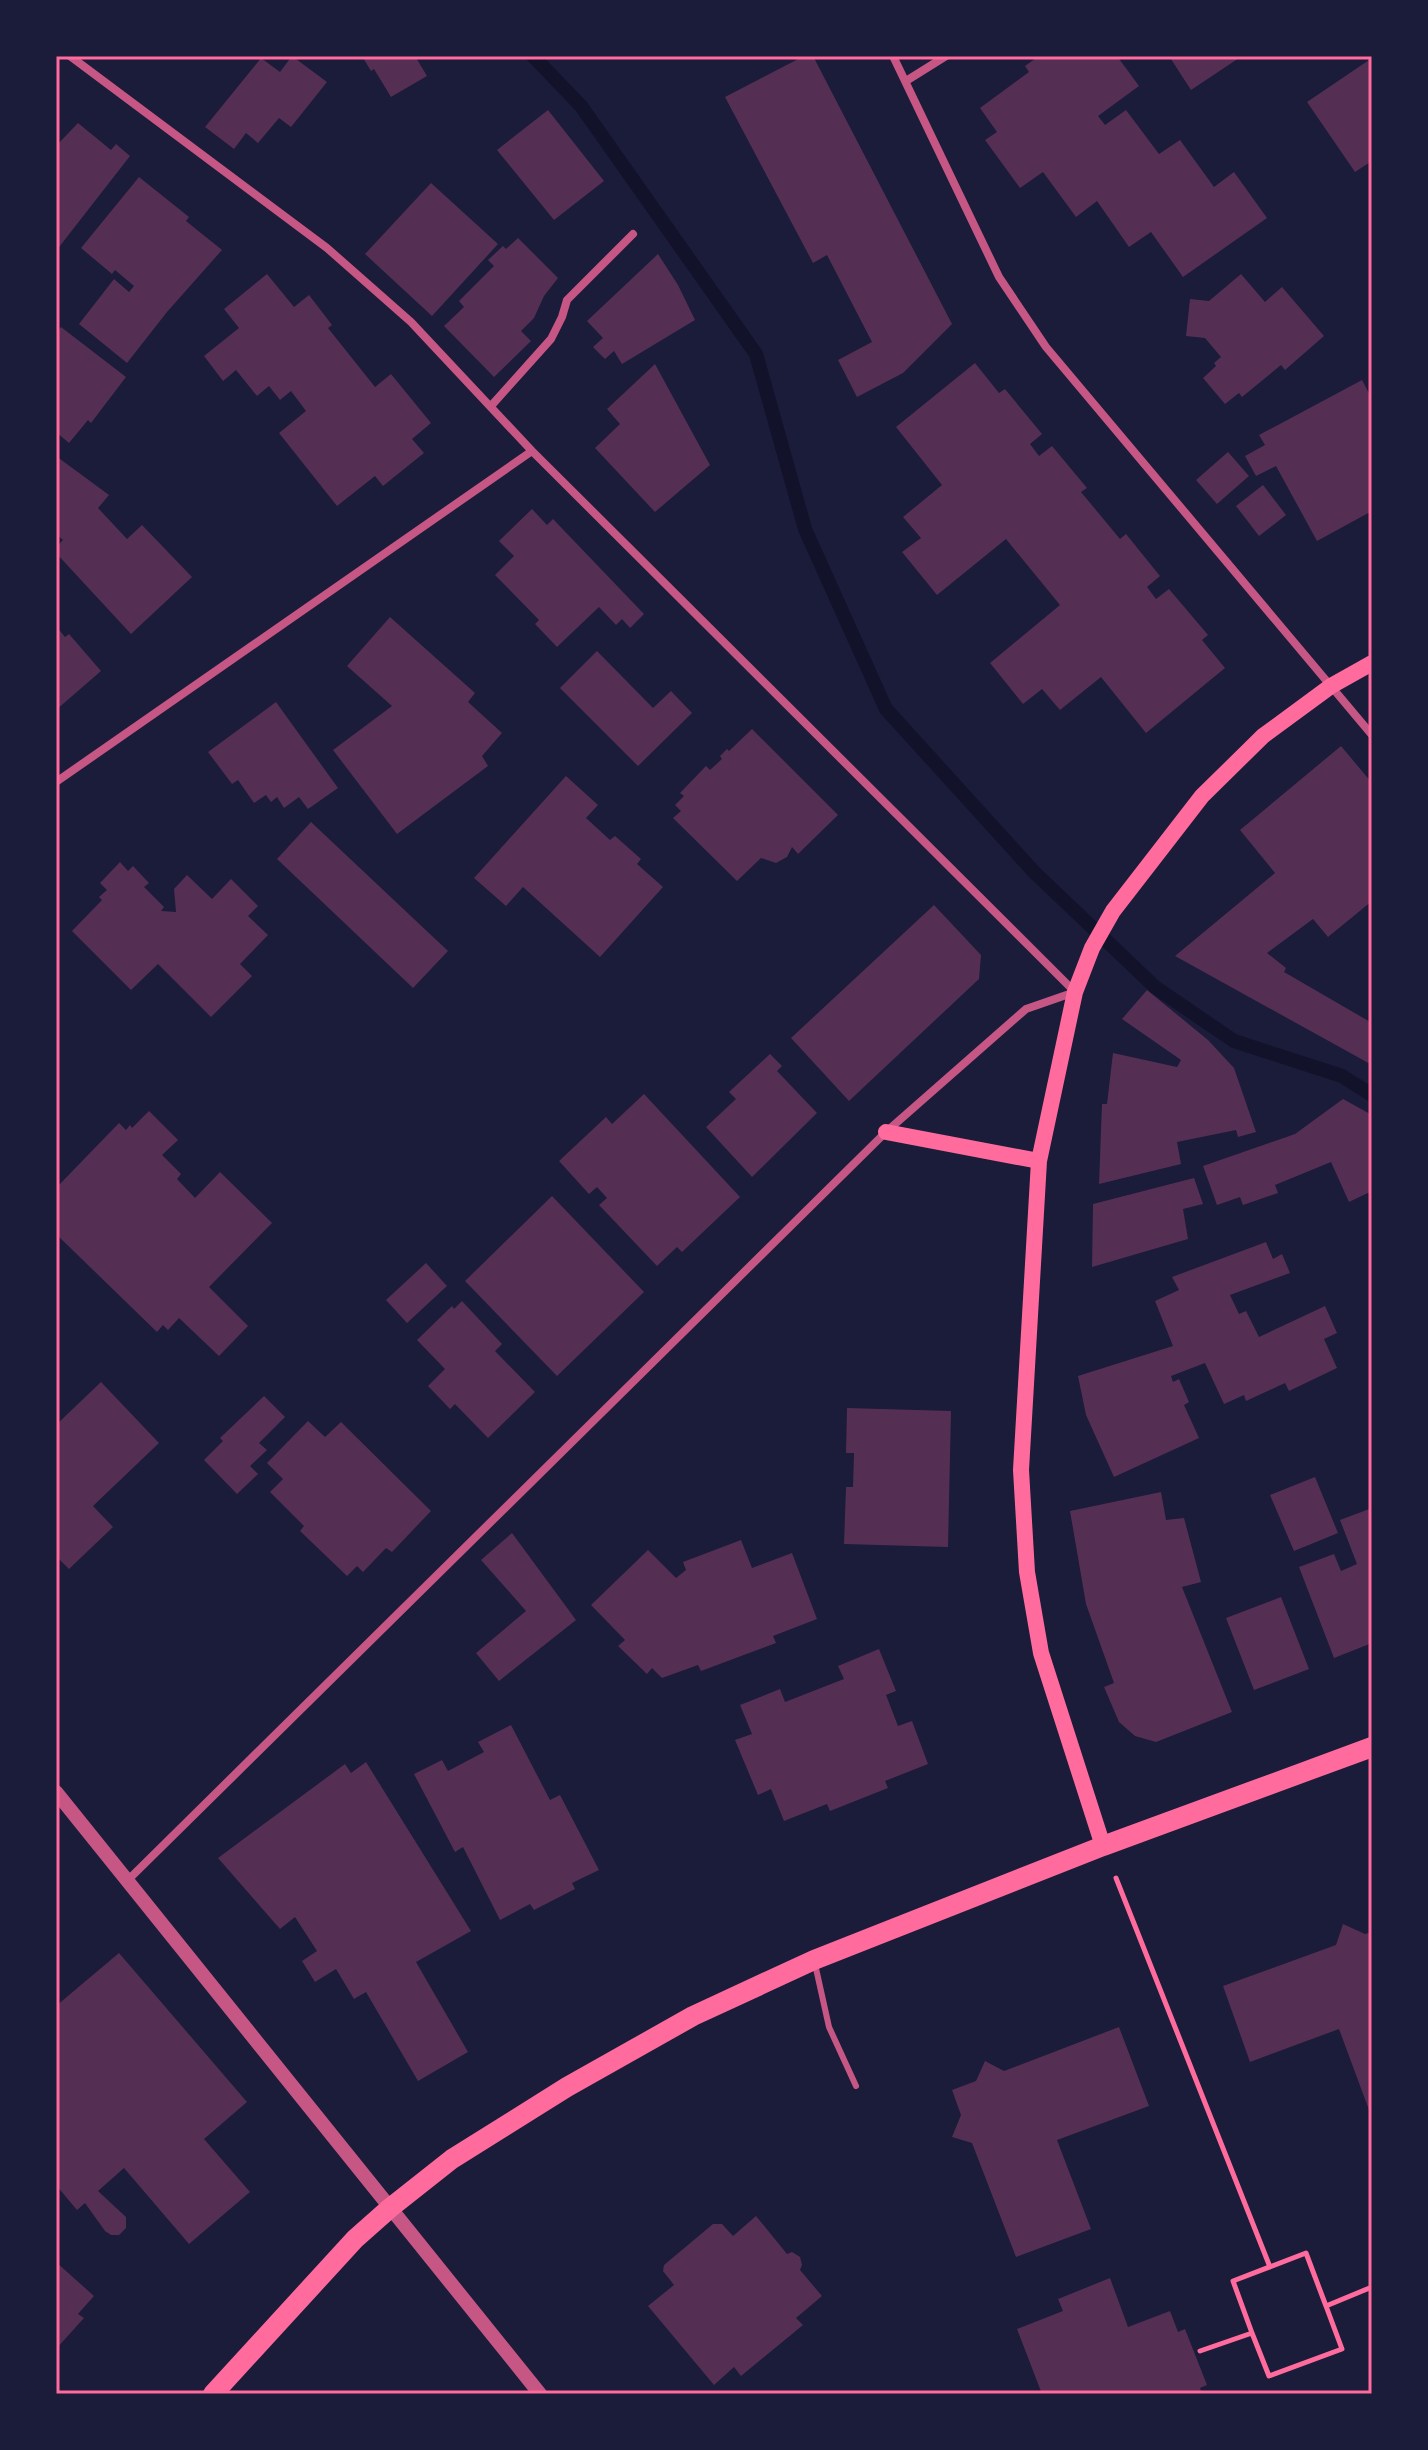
<svg xmlns="http://www.w3.org/2000/svg" width="1428" height="2450" font-family="'Noto Serif',serif">
<rect width="100%" height="100%" fill="#1b1b3a"/>
<g fill="none" stroke-linecap="round" stroke-linejoin="round">
<!-- stream -->
<path stroke="#12122b" stroke-width="14" d="M533,56L581,106L756,354L805,529L886,709L1034,872L1155,987L1234,1041L1342,1076L1372,1095"/>
</g>
<!-- building -->
<path fill="#542f53" d="M292,56L327,82L291,127L279,118L258,143L246,133L234,149L205,127L261,58L280,72Z
M362,56H415L427,76L391,97L374,69L371,71Z
M804,56H813L952,324L903,373L857,397L838,360L872,342L827,255L813,263L725,97Z
M1039,56H1117L1139,86L1098,116L1105,125L1126,110L1159,154L1180,140L1214,187L1234,172L1267,218L1183,277L1151,232L1129,247L1097,201L1076,217L1043,172L1020,188L985,140L997,132L980,108L1029,72L1025,66Z
M1169,56H1242L1191,90Z
M1372,58V161L1355,172L1307,102Z
M548,110L604,181L554,220L497,150Z
M78,123L111,150L116,144L130,156L56,251V146Z
M139,177L189,217L186,221L222,250L167,312L127,363L79,324L114,279L129,292L134,286L115,270L112,274L81,248Z
M431,183L498,244L432,316L365,254Z
M518,238L558,278L544,296L534,318L521,331L531,341L494,377L444,326L464,307L459,301L494,266L488,260L503,246L506,249Z
M658,254L678,285L695,320L622,364L614,351L605,359L593,347L603,338L587,321Z
M267,274L294,307L309,295L332,325L328,328L375,387L391,374L431,423L412,439L424,453L383,486L375,476L337,506L279,433L306,411L291,391L280,400L269,386L257,396L236,370L223,381L204,356L239,328L224,309Z
M1241,274L1265,302L1282,287L1324,336L1285,370L1281,365L1242,397L1239,393L1225,404L1203,378L1216,366L1214,363L1221,357L1205,338L1186,336L1190,299L1209,301Z
M61,327L126,377L91,423L88,420L69,443L56,432V330L58,331Z
M975,363L999,393L1005,389L1042,434L1030,444L1039,456L1052,446L1087,488L1081,492L1120,539L1126,534L1160,576L1147,587L1156,599L1169,589L1208,635L1202,640L1225,668L1146,733L1101,677L1060,710L1042,689L1023,704L990,663L1060,605L1006,539L937,595L902,552L921,538L903,517L942,485L896,427Z
M655,364L710,465L655,512L595,448L620,424L607,409Z
M1362,380L1372,399V511L1317,541L1276,466L1256,476L1245,456L1265,445L1259,435Z
M1228,452L1249,476L1217,504L1196,480Z
M56,456L109,495L98,508L127,539L142,525L192,577L131,634L56,553V547L63,540L56,534Z
M1263,485L1286,515L1259,536L1236,506Z
M532,509L547,525L553,519L644,614L630,628L622,619L616,625L599,607L557,647L535,624L539,620L495,575L514,556L499,541Z
M390,617L475,693L468,702L502,733L482,756L488,766L397,834L333,750L392,706L347,666Z
M56,626L65,637L69,634L101,671L56,710Z
M597,651L653,708L671,691L692,713L638,766L560,688Z
M276,702L338,788L308,809L299,797L284,808L277,797L271,802L266,795L254,803L238,780L232,784L208,752Z
M752,729L838,815L798,854L792,847L787,857L776,863L761,858L737,881L673,818L681,811L675,805L684,796L680,793L706,766L710,770L722,759L720,756L727,749L729,751Z
M1341,746L1372,783V901L1328,937L1313,919L1267,953L1286,968L1284,972L1372,1023V1065L1175,956L1275,873L1240,830Z
M566,776L598,805L586,818L610,840L615,836L641,859L637,864L663,887L600,957L523,887L506,906L474,878Z
M311,822L448,951L413,988L277,859Z
M120,862L128,871L133,866L149,883L144,887L164,907L161,911L176,912L174,889L187,875L212,899L231,879L258,906L248,916L268,935L240,964L252,976L211,1017L158,964L131,990L72,931L102,900L99,897L107,890L100,883Z
M934,905L981,955L979,979L849,1101L791,1038Z
M1147,990L1208,1040L1234,1068L1256,1132L1238,1137L1236,1130L1177,1142L1181,1164L1099,1184L1102,1104H1107L1113,1053L1177,1067L1181,1060L1122,1019Z
M770,1054L782,1066L777,1071L817,1113L752,1177L706,1127L736,1099L729,1092Z
M644,1094L740,1197L682,1252L677,1247L657,1266L599,1205L607,1198L597,1187L589,1194L559,1161L606,1117L612,1124Z
M1343,1099L1372,1115V1191L1349,1202L1331,1162L1275,1185L1278,1193L1243,1205L1240,1197L1217,1205L1203,1166L1295,1134Z
M149,1111L178,1140L162,1155L181,1174L177,1179L195,1198L220,1172L272,1223L209,1287L248,1326L219,1356L179,1318L168,1330L163,1325L157,1332L56,1234V1188L119,1123L126,1130L130,1125L132,1128Z
M1194,1178L1203,1204L1183,1209L1188,1239L1092,1267L1093,1204Z
M552,1196L644,1292L557,1376L465,1281Z
M1266,1242L1273,1259L1282,1254L1290,1273L1230,1295L1239,1314L1246,1311L1259,1337L1325,1306L1337,1333L1324,1339L1337,1368L1289,1391L1285,1383L1246,1401L1244,1395L1224,1404L1205,1363L1171,1376L1173,1382L1179,1379L1189,1402L1184,1405L1199,1438L1114,1477L1086,1415L1078,1376L1173,1346L1155,1301L1179,1290L1172,1277Z
M426,1263L447,1286L407,1323L386,1300Z
M462,1301L502,1344L495,1351L535,1392L488,1438L455,1404L450,1409L428,1386L445,1369L417,1340L452,1306L454,1309Z
M101,1382L159,1443L93,1506L113,1527L69,1569L56,1556V1425Z
M264,1396L285,1417L259,1443L267,1450L250,1466L258,1474L237,1494L204,1460L223,1441L220,1438Z
M847,1408L951,1411L948,1547L844,1544L846,1487H853L854,1453H846Z
M308,1421L325,1437L341,1422L431,1511L392,1552L386,1548L363,1572L357,1566L347,1576L300,1531L304,1526L270,1492L283,1479L267,1463Z
M1315,1477L1338,1533L1294,1551L1270,1495Z
M1161,1492L1166,1520L1184,1518L1201,1582L1182,1587L1232,1712L1156,1742L1135,1736L1119,1722L1104,1687L1114,1683L1086,1604L1070,1511Z
M1372,1508V1643L1334,1658L1299,1567L1334,1554L1341,1571L1357,1564L1340,1520Z
M512,1533L576,1620L499,1681L476,1653L526,1611L481,1560Z
M741,1540L752,1568L792,1553L817,1619L773,1636L776,1643L701,1671L698,1665L662,1678L652,1668L647,1674L618,1646L625,1640L591,1605L648,1550L676,1578L686,1570L683,1562Z
M1281,1597L1309,1669L1254,1690L1226,1618Z
M879,1649L896,1691L886,1695L898,1726L912,1721L928,1764L885,1781L888,1788L830,1811L827,1804L784,1821L771,1789L758,1795L735,1740L752,1734L740,1705L780,1689L785,1702L844,1679L838,1666Z
M511,1725L550,1800L560,1795L599,1870L572,1883L575,1889L534,1910L530,1904L500,1920L463,1847L455,1852L414,1774L442,1760L448,1771L484,1752L478,1742Z
M366,1762L471,1931L416,1962L468,2052L418,2081L366,1992L354,1999L336,1969L315,1982L302,1961L317,1951L295,1917L280,1929L218,1858L345,1764L351,1773Z
M1343,1924L1365,1934L1372,1932V2118L1339,2029L1250,2062L1223,1986L1336,1945Z
M119,1953L247,2102L204,2139L250,2192L189,2244L124,2168L98,2191L126,2217V2228L119,2235H111L105,2231L85,2203L77,2210L56,2185V2006Z
M1119,2027L1149,2106L1057,2140L1091,2229L1016,2257L972,2143L952,2137L961,2115L952,2090L976,2081L985,2061L1004,2071Z
M756,2216L787,2254L792,2252L800,2257L802,2265L800,2270L822,2296L796,2318L803,2325L741,2376L734,2367L714,2385L648,2306L674,2285L663,2271L664,2265L713,2224H722L733,2236Z
M56,2262L94,2296L78,2314L84,2318L56,2349Z
M1110,2278L1128,2327L1170,2311L1178,2332L1185,2329L1207,2385L1200,2388L1202,2394H1042L1017,2329L1063,2311L1058,2299Z"/>
<g fill="none" stroke-linecap="round" stroke-linejoin="round">
<!-- path -->
<path stroke="#ff6b9d" stroke-width="5" d="M1116,1878L1270,2267
M1252,2333L1269,2376L1342,2349L1326,2306L1372,2287
M1200,2351L1252,2333L1233,2281L1306,2253L1326,2306"/>
<!-- service -->
<path stroke="#c65784" stroke-width="6" d="M815,1964L829,2027L856,2086"/>
<!-- minor -->
<path stroke="#c65784" stroke-width="8" d="M70,56L327,248L411,322L532,451L1075,992L1026,1009L886,1132L127,1881
M893,56L999,277L1046,347L1372,735
M906,81L946,56
M491,406L551,339L562,317L567,300L633,234
M56,782L532,451"/>
<!-- tertiary -->
<path stroke="#c65784" stroke-width="14" d="M56,1792L540,2394"/>
<!-- secondary -->
<path stroke="#ff6b9d" stroke-width="16" d="M886,1132L1039,1161
M1103,1846L1041,1653L1027,1572L1021,1470L1039,1161L1075,992L1092,948L1113,911L1202,796L1263,736L1331,686L1372,663"/>
<!-- primary -->
<path stroke="#ff6b9d" stroke-width="20" d="M213,2394L355,2239L390,2208L452,2159L567,2087L693,2016L814,1960L1103,1846L1372,1747"/>
</g>
<!-- border -->
<rect width="1428" height="2450" fill="none" stroke="#1b1b3a" stroke-width="116"/>
<rect x="58" y="58" width="1312" height="2334" fill="none" stroke="#ff6b9d" stroke-width="3"/>
</svg>
